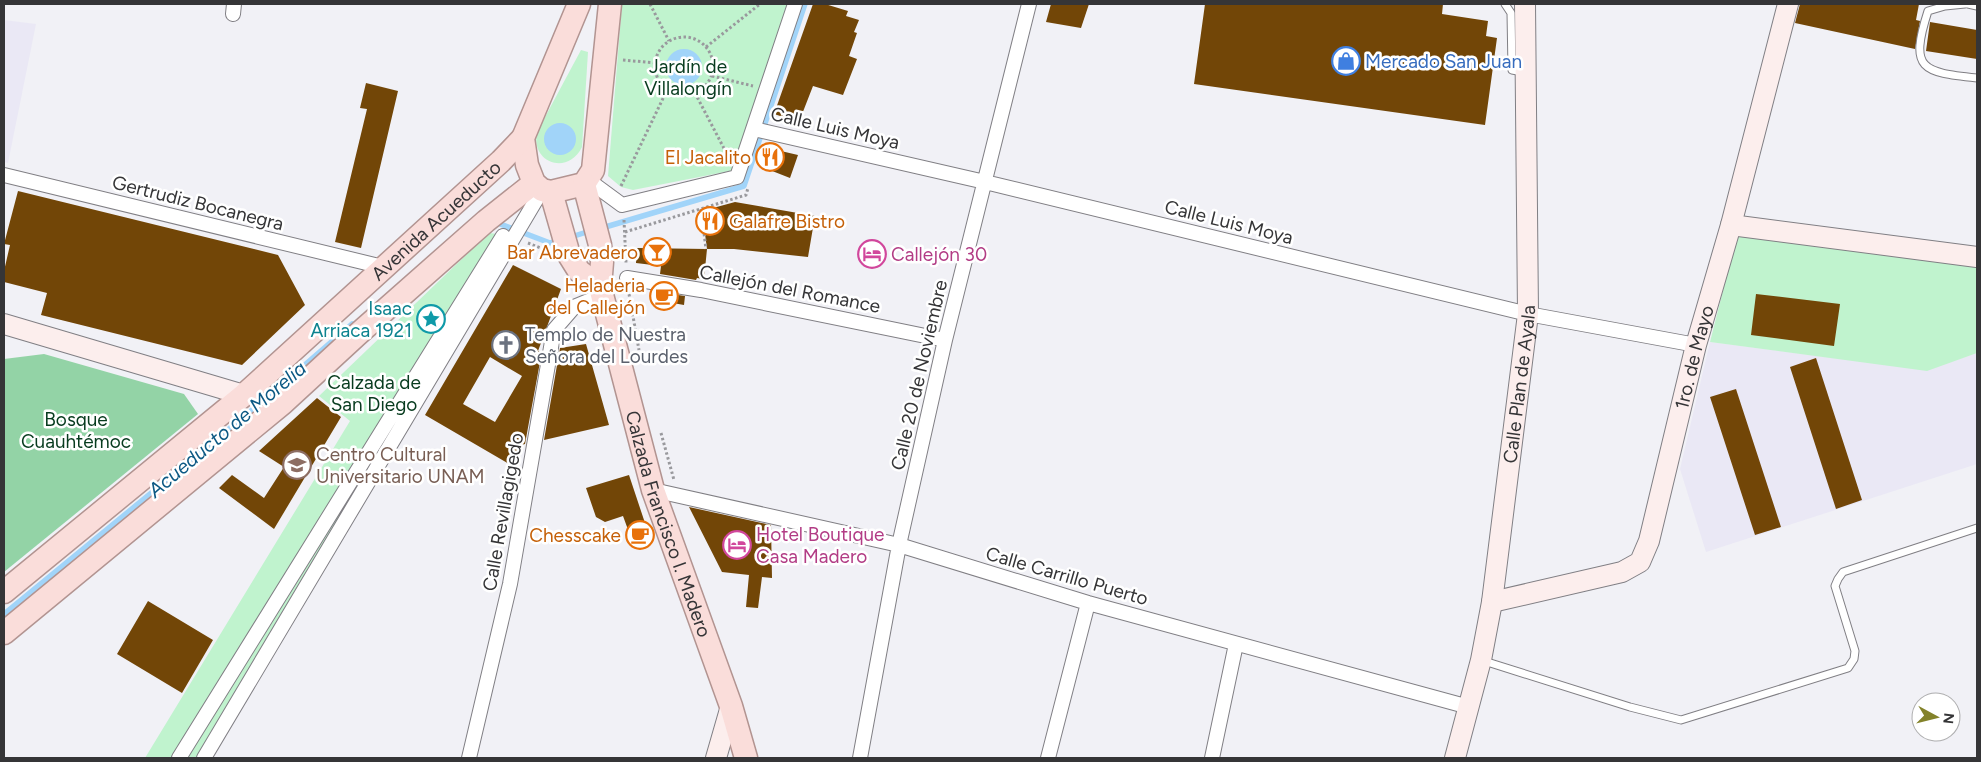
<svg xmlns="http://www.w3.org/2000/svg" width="1981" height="762" font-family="Figtree,sans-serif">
<rect width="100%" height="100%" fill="#f1f1f6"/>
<!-- built -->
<path fill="#eae8f5" d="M4,20L36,24L8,163L4,162Z
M1710,342L1927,370L1977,353V464L1706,552L1680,469Z"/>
<!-- green -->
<path fill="#c0f3ce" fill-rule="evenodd" d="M622,4H788L735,170L633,190L621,187L608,176Z
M581,50L588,52L582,147C568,176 530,163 537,132ZM575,134V144L546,147L545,136Z
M489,233L498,234L503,241L198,758H145L350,421L319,396Z
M1737,235L1977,266V353L1927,371L1710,342Z"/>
<!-- forest -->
<path fill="#93d3a6" d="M44,354L184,394L198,414L4,572V359Z"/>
<!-- water -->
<path fill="#a1d4f9" d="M666 67a18 18 0 1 1 36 0a18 18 0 1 1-36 0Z
M544 139a16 16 0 1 1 32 0a16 16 0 1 1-32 0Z"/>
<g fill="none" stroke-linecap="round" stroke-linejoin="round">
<!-- stream -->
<path stroke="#a1d4f9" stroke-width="5.5" d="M495,222L550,243L559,240
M602,228L744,186L805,4
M568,238L593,230
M4,614L262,402L352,324"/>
</g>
<!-- building -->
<path fill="#724607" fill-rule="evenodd" d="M813,4H825L848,11L846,16L859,20L854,32L857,33L849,56L857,59L843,95L813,86L799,122L774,114Z
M1051,4H1089L1081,28L1046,22Z
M1205,4H1443L1442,14L1488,21L1486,36L1497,38L1485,125L1194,84Z
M1800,4H1919L1916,20L1920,21L1915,49L1795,23Z
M1930,22L1977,30V59L1926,51Z
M366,83L398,91L361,248L335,242L367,109L360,108Z
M768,148L798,155L790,178L762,167Z
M18,191L278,255L305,305L242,365L41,315L47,293L4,282V271L10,245L4,244Z
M735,202L815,216L808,257L734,249H707L704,279L697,278L696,280L660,274L661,266L636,263L637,248L707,249L702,211Z
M513,265L561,289L538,351H542L525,444L521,445L516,468L425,415ZM490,357L522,376L495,422L463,404Z
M657,292L685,296L684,305L656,300Z
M1756,294L1840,304L1834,346L1751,335Z
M586,344L609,425L544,440L560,348Z
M1816,358L1862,500L1836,509L1790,367Z
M1736,389L1781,527L1755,535L1710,397Z
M317,398L341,417L274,529L219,488L232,475L264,498L284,467L259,451Z
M629,475L646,526H647L653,539L634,546L623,516L605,522L596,517L586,488Z
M689,507L771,525L772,578L762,577L758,608L746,607L749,575L722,572Z
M148,601L213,640L182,693L117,654Z"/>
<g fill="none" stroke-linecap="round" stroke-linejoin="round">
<defs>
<path id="lane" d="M1505,4L1511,13L1512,70L1523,72
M1965,4L1945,6L1928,11C1909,70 1922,72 1977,78
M1968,4L1977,6
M1484,661L1630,707L1681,720L1848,668L1854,659L1855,651L1835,586L1838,579L1843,572L1977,528"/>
<path id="street" d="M233,14L234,4
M754,129L985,182L1528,314L1696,345
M4,175L383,267
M588,180L622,205L737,177L795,4
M627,278L701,290L945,340
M653,490L899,545L1088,603L1469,707
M179,758L503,236
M204,758L542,190
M469,758L510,584L554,330L574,307L603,295
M860,758L899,545L945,340L1029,4
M1048,758L1088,603
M1212,758L1236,644"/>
<g id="secondary">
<path d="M1731,225L1977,257"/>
<path d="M4,324L244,395"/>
<path id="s1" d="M1492,602L1622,572L1640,562L1649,541L1696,345L1731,225L1788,4"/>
<path d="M716,758L731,706"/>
<path id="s2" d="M1455,758L1481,660L1492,602L1528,314L1525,4"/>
</g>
<g id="primary">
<path d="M579,4L523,138L527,165L534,183L542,190L551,192L584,184L593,170L610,4"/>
<path id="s3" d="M584,184L600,245L602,262L600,287L653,490L731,706L746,758"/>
<path d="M551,192L569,255L579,271L600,287"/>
<path id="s4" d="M4,592L244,395L501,161L523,138"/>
<path d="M4,633L283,403L358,334L486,221L534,183"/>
</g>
</defs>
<!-- lane casing -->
<use href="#lane" stroke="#807f84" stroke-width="9"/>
<!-- street casing -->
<use href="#street" stroke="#807f84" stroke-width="16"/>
<!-- secondary casing -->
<use href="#secondary" stroke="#807f84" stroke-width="22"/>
<!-- primary casing -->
<use href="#primary" stroke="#b29491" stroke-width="25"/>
<!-- path -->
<path stroke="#99999d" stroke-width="3" stroke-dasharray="2.5 2.5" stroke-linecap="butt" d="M650,4L669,41
M655 66a29 29 0 1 1 58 0a29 29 0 1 1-58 0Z
M706,47L760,4
M623,60L656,63
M712,76L753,86
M695,93L728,156
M621,186L667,90
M701,209L706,249
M624,220L626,263
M625,232L746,195L748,188
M528,243L548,251
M629,294L639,350
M661,433L674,480"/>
<!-- lane -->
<use href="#lane" stroke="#fff" stroke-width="7"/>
<!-- street -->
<use href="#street" stroke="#fff" stroke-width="14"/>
<!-- secondary -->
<use href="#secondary" stroke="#fceeed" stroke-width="20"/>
<!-- primary -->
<use href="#primary" stroke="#faddda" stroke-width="22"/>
</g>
<!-- icons -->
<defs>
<symbol id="shop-ring" viewBox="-11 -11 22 22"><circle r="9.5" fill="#fff" stroke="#3f7fe0" stroke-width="1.5"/><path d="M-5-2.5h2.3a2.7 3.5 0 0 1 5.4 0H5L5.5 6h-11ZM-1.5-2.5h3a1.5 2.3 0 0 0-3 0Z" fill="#3f7fe0"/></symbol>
<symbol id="restaurant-ring" viewBox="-11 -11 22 22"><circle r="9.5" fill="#fff" stroke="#e8710a" stroke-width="1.5"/><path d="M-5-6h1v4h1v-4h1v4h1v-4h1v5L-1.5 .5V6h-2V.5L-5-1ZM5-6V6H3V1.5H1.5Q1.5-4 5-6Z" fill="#e8710a"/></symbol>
<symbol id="bar-ring" viewBox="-11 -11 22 22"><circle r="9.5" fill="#fff" stroke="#e8710a" stroke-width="1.5"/><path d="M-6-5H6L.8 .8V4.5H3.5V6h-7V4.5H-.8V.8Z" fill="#e8710a"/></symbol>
<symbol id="hotel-ring" viewBox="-11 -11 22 22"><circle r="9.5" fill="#fff" stroke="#d1479c" stroke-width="1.5"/><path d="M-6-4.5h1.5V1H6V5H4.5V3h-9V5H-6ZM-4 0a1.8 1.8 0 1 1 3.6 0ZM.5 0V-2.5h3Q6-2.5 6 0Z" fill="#d1479c"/></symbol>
<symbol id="cafe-ring" viewBox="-11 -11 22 22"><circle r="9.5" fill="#fff" stroke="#e8710a" stroke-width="1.5"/><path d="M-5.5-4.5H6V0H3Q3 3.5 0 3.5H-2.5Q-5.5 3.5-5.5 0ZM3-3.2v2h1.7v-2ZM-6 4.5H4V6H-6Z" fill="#e8710a"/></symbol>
<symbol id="sight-ring" viewBox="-11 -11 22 22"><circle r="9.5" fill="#fff" stroke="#0f9aa8" stroke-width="1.5"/><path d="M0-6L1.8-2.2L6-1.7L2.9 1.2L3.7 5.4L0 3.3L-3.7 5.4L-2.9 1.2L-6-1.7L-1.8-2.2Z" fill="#0f9aa8"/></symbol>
<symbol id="church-ring" viewBox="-11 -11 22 22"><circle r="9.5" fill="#fff" stroke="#6b7280" stroke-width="1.5"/><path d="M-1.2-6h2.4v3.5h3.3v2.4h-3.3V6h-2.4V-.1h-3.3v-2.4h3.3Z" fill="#6b7280"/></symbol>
<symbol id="university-ring" viewBox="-11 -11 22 22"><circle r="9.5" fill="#fff" stroke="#8d6e63" stroke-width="1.5"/><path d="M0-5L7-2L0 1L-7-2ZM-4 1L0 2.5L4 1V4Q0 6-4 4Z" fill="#8d6e63"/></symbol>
</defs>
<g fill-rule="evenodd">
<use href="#shop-ring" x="1330" y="45" width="32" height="32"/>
<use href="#restaurant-ring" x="754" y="141" width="32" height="32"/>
<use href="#restaurant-ring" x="694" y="205" width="32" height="32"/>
<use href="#bar-ring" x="641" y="236" width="32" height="32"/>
<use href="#hotel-ring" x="856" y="238" width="32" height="32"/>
<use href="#cafe-ring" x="648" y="280" width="32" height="32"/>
<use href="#sight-ring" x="415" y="303" width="32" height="32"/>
<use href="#church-ring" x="490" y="329" width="32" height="32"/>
<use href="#university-ring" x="281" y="449" width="32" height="32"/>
<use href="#cafe-ring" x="624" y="519" width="32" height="32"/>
<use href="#hotel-ring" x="721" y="529" width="32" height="32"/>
</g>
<g text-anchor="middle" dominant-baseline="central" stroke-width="5" stroke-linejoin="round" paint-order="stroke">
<!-- shop labels -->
<g font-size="19" fill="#366cbe" stroke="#fff" text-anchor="start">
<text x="1365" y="61">Mercado San Juan</text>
</g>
<!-- park labels -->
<g font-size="19" fill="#073b1e" stroke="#fff">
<text x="688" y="66">Jardín de<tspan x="688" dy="22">Villalongín</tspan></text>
<text x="374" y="382">Calzada de<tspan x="374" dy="22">San Diego</tspan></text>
<text x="76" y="419">Bosque<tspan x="76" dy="22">Cuauhtémoc</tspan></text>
</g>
<!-- street labels -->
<g font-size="19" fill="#353537" stroke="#fff">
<text transform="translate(835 128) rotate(13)">Calle Luis Moya</text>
<text transform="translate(198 203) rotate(14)">Gertrudiz Bocanegra</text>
<text stroke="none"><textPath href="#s4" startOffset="570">Avenida Acueducto</textPath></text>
<text transform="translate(1229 222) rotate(14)">Calle Luis Moya</text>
<text transform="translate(790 289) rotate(11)">Callejón del Romance</text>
<text stroke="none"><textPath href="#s1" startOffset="366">1ro. de Mayo</textPath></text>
<text transform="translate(919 375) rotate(-77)">Calle 20 de Noviembre</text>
<text stroke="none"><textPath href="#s2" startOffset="380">Calle Plan de Ayala</textPath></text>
<text transform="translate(503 512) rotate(-80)">Calle Revillagigedo</text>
<text stroke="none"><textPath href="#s3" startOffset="352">Calzada Francisco I. Madero</textPath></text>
<text transform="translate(1067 576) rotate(16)">Calle Carrillo Puerto</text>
</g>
<!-- food labels -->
<g font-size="19" fill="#c56008" stroke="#fff" text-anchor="end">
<text x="751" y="157">El Jacalito</text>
<text x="729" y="221" text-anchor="start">Galafre Bistro</text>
<text x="638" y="252">Bar Abrevadero</text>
<text x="645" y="285">Heladeria<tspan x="645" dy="22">del Callejón</tspan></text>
<text x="621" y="535">Chesscake</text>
</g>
<!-- hotel labels -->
<g font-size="19" fill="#b23c85" stroke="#fff" text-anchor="start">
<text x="891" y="254">Callejón 30</text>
<text x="756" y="534">Hotel Boutique<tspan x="756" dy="22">Casa Madero</tspan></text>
</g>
<!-- culture labels -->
<g font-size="19" fill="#0d838f" stroke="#fff" text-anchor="end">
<text x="412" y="308">Isaac<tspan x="412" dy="22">Arriaca 1921</tspan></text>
</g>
<!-- worship labels -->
<g font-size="19" fill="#5b616d" stroke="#fff" text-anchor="start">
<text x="525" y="334">Templo de Nuestra<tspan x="525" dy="22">Señora del Lourdes</tspan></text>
</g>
<!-- education labels -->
<g font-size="19" fill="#785e54" stroke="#fff" text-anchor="start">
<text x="316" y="454">Centro Cultural<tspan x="316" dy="22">Universitario UNAM</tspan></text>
</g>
<!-- water labels -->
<g font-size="20" font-style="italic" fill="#0c5984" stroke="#fff">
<text transform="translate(227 429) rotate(-40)">Acueducto de Morelia</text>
</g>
</g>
<!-- border -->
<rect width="1981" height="762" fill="none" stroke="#353537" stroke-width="10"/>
<!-- north arrow -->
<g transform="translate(1936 717) rotate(97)"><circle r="24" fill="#ffffff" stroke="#aeaeaf"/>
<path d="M0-4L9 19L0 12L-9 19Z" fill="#83822a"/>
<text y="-8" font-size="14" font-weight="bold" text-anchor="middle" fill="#353537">N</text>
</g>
</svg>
